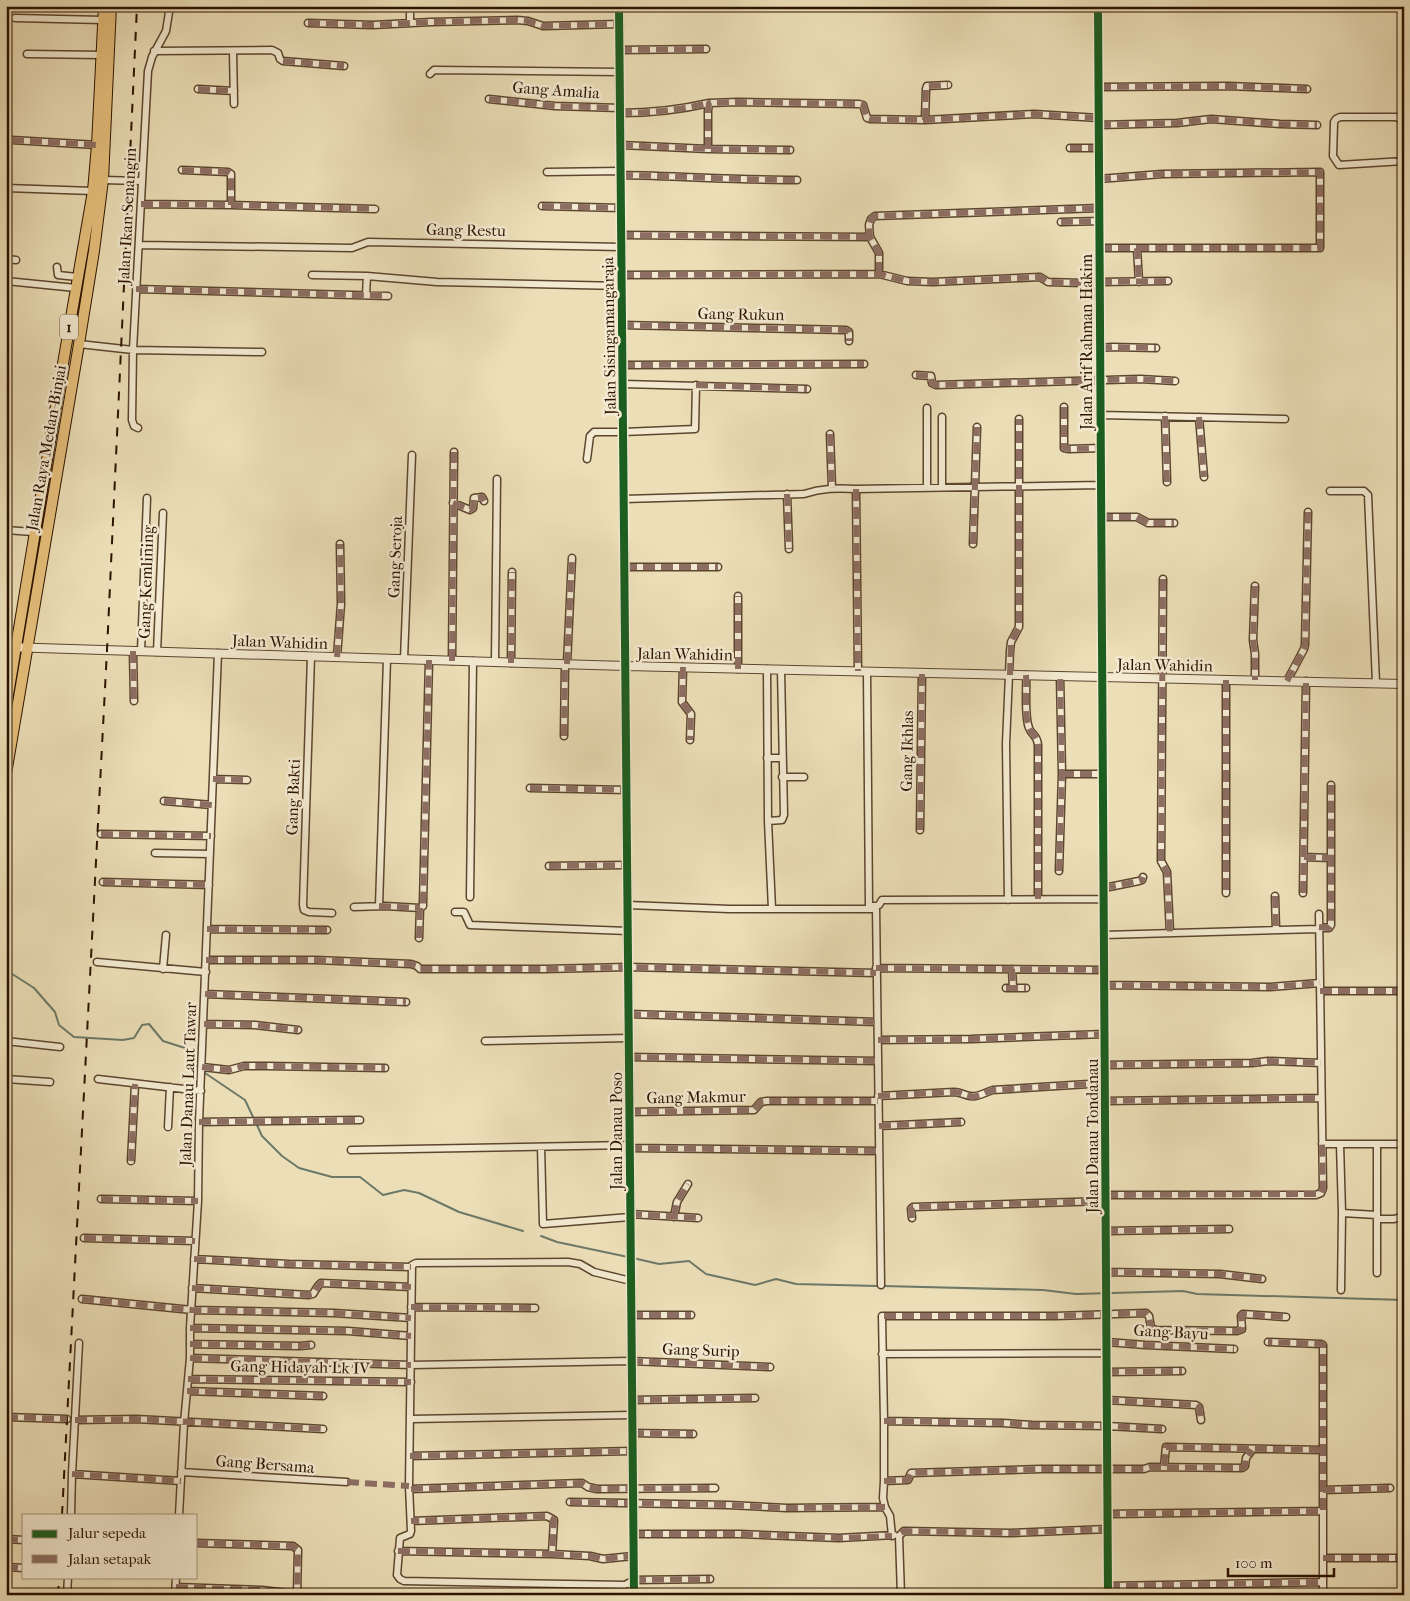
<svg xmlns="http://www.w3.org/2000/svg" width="1410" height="1601" font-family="'IM FELL French Canon',serif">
<rect width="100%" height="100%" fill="#ecdfb8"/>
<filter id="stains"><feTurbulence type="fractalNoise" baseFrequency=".004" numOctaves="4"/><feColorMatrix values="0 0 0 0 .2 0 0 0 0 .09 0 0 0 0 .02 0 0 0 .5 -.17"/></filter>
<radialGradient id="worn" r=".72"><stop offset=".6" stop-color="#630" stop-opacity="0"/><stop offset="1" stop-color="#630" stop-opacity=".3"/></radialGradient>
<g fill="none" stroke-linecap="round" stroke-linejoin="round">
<!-- stream -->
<path stroke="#6d7968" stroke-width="2" d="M6,970L34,988L55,1012L59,1025L74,1037L123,1040L134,1038L142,1025L149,1024L163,1041L185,1048L194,1064L199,1068
M202,1071L245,1100L254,1119
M256,1123L262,1136L282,1156L299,1168L332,1177H360L383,1195L404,1190L419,1193L459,1212L523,1231
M541,1236L557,1242L628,1257
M633,1258L659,1264L689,1261L706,1274L755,1285L776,1279L796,1284L878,1286
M883,1286L1043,1290L1076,1294L1183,1291L1197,1294L1404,1300"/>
<defs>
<path id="minor" d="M410,6V23
M1098,6L1108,1595
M15,18L103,20
M308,23L373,25L431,22L517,20L528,21L543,26L620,24
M620,50L706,49
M154,51L272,50L278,53L280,59L283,61L344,66
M233,51L234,104
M27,54L102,55
M430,74L434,70L620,72
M1099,87L1228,86L1307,89
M198,89L234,91
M489,99L555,106L620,108
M620,113C651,113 679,110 709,103
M925,120L926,89L927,86L948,85
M1099,125L1177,123L1211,119L1280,124L1317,125
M12,140L97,145
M621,145L708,149L790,150
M1070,148H1099
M708,149V111L709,103L738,102L859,104L863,105L867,118L870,119L925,120L1034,114L1099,118
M1402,161V123L1400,118L1395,117H1340L1336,119L1334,122L1333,156L1339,165L1404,161
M182,170L228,172L231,174V205
M547,172L621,171
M621,175C680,176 738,180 797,180
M1099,179L1162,174L1320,172V248H1137
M103,180L142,181
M6,188L93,191
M141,204L231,205L375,209
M542,206L621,208
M1061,222L1099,221
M622,235L870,237
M139,245L352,248L368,242L622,247
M1100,248H1137L1139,282
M6,259L16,260
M57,267L58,275L77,277
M879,274V253L870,237L869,225L871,219L875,216L1099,208
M312,275L367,276L437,282L622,286
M622,275L879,274L907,281L933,282L1040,277L1048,282L1081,283L1083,285V293L1100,292
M6,281L76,288
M1100,282L1168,281
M136,289L388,296
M366,295L367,276
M622,325L846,330L849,332V341
M79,344L133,350L262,352
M1100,348L1112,347L1156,348
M623,365L864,364
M916,375L931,376L932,383L936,385L1140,379L1175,381
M623,384L807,389
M1064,407V448L1069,449L1101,448
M1101,415L1285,419
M1165,416L1167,482
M942,417V487
M1199,417L1204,477
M138,428L134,426L132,420L133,350L148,71L152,57L166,31L170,6
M830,434L832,488
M587,459L590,436L594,432H623L695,429L696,385
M927,488V408
M856,489L858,671
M1330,491H1364L1368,495L1376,683
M787,494L789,549
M624,499L804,494C822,488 837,488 856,489L1101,485
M453,503L470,510L473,508L474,498L482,497L484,501
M1101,517H1137L1148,523H1174
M6,530L46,533
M973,544L977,427
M625,567H718
M1163,579L1161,861L1167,872L1170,933
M1255,586L1253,640L1255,654V680
M133,651L134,701
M141,651L147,498
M157,652L163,513
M311,656L303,905L304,910L309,912L332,913
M337,657L341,604L340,544
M404,659L412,455
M452,661L454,452
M495,662L497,479
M511,663L512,572
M567,664L572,558
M683,667L682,702L691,714L690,740
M738,669V596
M767,669L768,821L772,909
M867,672L869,906H876L881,1285
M1026,675C1027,690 1024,715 1029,728C1032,736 1037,734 1038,745V899
M1226,680V893
M1287,681L1304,649L1305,645L1308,512
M564,736L565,664
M767,758H781
M1062,774H1103
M782,777H804
M213,779L247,780
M530,788L627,790
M164,801L212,805
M768,821L782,820L784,815L781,670
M920,830L922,673
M101,834L211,836
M155,853L210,854
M1304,857L1331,858
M549,866L627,865
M1059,871L1062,774L1060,676
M103,882L209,885
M1104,888L1139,881L1142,880L1143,877
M1303,893L1306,681
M1275,896L1276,930
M470,897L473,661
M1008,900L1006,744L1010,651L1011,642L1019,627V419
M628,905L729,909H874
M379,906L387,659
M876,906L879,905L882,900L1104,899
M354,907L385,906L420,908
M455,912H464L470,925L628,931
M1319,927L1329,928L1331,925V785
M207,929L327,930
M1104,935L1319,929
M419,938L420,908L423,906V903L429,660
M206,960H316L411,964L417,966L420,969H545L628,967L876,973
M97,962L206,972
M876,968L1104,970
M163,969L166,935
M1012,969L1013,988
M1104,985L1270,987L1320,983
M1006,988H1026
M1320,991H1404
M205,994L406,1002
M629,1014L877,1022
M204,1024L255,1025L298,1030
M878,1040L971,1039L1105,1034
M6,1041L60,1047
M485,1041L629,1038
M629,1057L878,1061
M1105,1065L1252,1063L1268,1061L1321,1063
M202,1067L229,1070L244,1066H266L385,1068
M6,1079L50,1082
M98,1079L201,1091
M878,1096L954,1092C960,1092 964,1095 970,1096C978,1098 985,1092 993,1090L1105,1083
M1105,1101L1321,1098
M629,1112L754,1110L761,1102L767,1101H878
M199,1122L360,1120
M879,1126L961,1122
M168,1127L170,1087
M1322,1144H1404
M1340,1144L1342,1213L1341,1290
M541,1147L543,1224L630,1217
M630,1148L879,1151
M351,1150L630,1145
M131,1161L135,1084
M1106,1195H1316L1321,1193L1323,1188L1319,914
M101,1199L198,1201
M1342,1213L1377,1215
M630,1214L698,1218
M674,1217L677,1202L688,1184
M912,1218L911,1209L913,1207L1106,1201
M1377,1219H1394L1404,1216
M1106,1231L1229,1229
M84,1238L195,1241
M194,1259L289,1264L411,1267
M1106,1272L1220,1274L1262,1279
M1377,1273V1144
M631,1281L594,1272L580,1264L568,1262L416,1263L412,1265L409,1486L411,1531L410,1534L400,1538L397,1575L400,1579L404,1581L625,1585L634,1580L710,1579
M192,1288L309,1295L313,1294L318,1286L321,1283L411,1287
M82,1299L192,1310L334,1313L411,1318
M411,1307L535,1308
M631,1315H691
M190,1328L348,1331L411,1336
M1107,1342L1145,1345L1234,1349
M1268,1342L1321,1344L1323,1345V1595
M190,1344L300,1346L311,1345
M882,1354L1107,1353
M190,1358L411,1365L631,1361L770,1367
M1107,1372L1182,1371
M188,1379L411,1382
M187,1391L323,1396
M632,1400L755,1398
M1107,1400L1196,1405L1199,1407L1201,1420
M6,1417L67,1419
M411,1419L632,1415
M75,1420L136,1419L323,1429
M884,1421L1003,1423L1032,1425L1107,1426L1162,1429
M632,1433L693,1434
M410,1456L632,1451
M1164,1466L1166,1447L1323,1450
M181,1472L347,1482
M72,1474L181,1481
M884,1481L908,1480L911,1473L1041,1469H1144L1150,1467L1242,1468L1245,1466L1246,1458L1252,1450
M411,1489L582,1483L588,1487L597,1489L715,1488
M1323,1490L1390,1488
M570,1502L728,1505L787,1508L885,1507
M1108,1514L1323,1511
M71,1515L72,1474L79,1343
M179,1515L184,1423L190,1358V1328L198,1201L199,1122L218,653
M633,1534H740L839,1538L894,1535
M892,1536L890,1516L885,1507L883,1498L884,1481V1421L882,1316H1056L1146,1313L1149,1316L1151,1328L1156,1330L1237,1331L1242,1329L1241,1316L1243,1314L1286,1317
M6,1539L24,1540
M196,1543L293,1546L298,1550L297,1594
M398,1551L552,1554L554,1520L547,1516L411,1521
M552,1554L590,1556L603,1559L633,1556
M1323,1558H1404
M6,1567L24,1568
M1108,1586L1323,1582
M176,1587L262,1590L305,1595
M67,1595L68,1577
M175,1595L176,1577
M901,1595L899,1536L904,1531L1009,1533L1108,1529"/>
<path id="tertiary" d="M619,6L634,1595
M6,647L626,666L1404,684"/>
<path id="primary" d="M6,707L61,375L93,191L97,145L104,6
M6,774L79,344L94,251L103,180L111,6"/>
</defs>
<!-- minor casing -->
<use href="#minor" stroke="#5c462e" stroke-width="9"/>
<!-- tertiary casing -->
<use href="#tertiary" stroke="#5c462e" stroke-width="10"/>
<!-- primary casing -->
<use href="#primary" stroke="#2c1300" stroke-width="12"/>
<!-- minor -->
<use href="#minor" stroke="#f3ead1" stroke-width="6"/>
<!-- tertiary -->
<use href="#tertiary" stroke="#f3ead1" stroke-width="8"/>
<!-- primary -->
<use href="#primary" stroke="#e6c07c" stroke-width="10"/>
<!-- rail -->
<path stroke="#2c1300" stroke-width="2" stroke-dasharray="9 9" stroke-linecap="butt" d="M62,1515L107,650L137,6
M58,1595L59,1577"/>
<!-- quiet -->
<path stroke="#8d6e63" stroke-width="6" stroke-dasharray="12 6" stroke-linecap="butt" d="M308,23L373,25L431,22L517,20L528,21L543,26L620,24
M620,50L706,49
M283,61L344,66
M1099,87L1228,86L1307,89
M198,89L234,91
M489,99L555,106L620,108
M620,113C651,113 679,110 709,103
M925,120L926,89L927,86L948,85
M1099,125L1177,123L1211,119L1280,124L1317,125
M12,140L97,145
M621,145L708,149L790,150
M1070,148H1099
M708,149V111L709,103L738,102L859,104L863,105L867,118L870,119L925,120L1034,114L1099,118
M182,170L228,172L231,174V205
M621,175C680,176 738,180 797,180
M1099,179L1162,174L1320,172V248H1137
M141,204L231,205L375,209
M542,206L621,208
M1061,222L1099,221
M622,235L870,237
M1100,248H1137L1139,282
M879,274V253L870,237L869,225L871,219L875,216L1099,208
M622,275L879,274L907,281L933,282L1040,277L1048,282L1081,283L1083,285V293L1100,292
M1100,282L1168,281
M136,289L388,296
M622,325L846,330L849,332V341
M1100,348L1112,347L1156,348
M623,365L864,364
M916,375L931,376L932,383L936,385L1140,379L1175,381
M696,385L807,389
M1064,407V448L1069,449L1101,448
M1165,416L1167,482
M1199,417L1204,477
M830,434L832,488
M856,489L858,671
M787,494L789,549
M453,503L470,510L473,508L474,498L482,497L484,501
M1101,517H1137L1148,523H1174
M973,544L977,427
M625,567H718
M1163,579L1161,861L1167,872L1170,933
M1255,586L1253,640L1255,654V680
M133,651L134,701
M337,657L341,604L340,544
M452,661L454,452
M511,663L512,572
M567,664L572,558
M683,667L682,702L691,714L690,740
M738,669V596
M1010,675L1011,642L1019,627V419
M1026,675C1027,690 1024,715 1029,728C1032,736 1037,734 1038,745V899
M1226,680V893
M1287,681L1304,649L1305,645L1308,512
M564,736L565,664
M1062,774H1103
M213,779L247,780
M530,788L627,790
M164,801L212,805
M920,830L922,673
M101,834L211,836
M1304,857L1331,858
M549,866L627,865
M1059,871L1062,774L1060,676
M103,882L209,885
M1104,888L1139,881L1142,880L1143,877
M1303,893L1306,681
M1275,896L1276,930
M379,906L420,908
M1319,927L1329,928L1331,925V785
M207,929L327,930
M419,938L420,908L423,906V903L429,660
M206,960H316L411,964L417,966L420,969H545L628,967L876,973
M876,968L1104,970
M1012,969L1013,988
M1104,985L1270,987L1320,983
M1006,988H1026
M1320,991H1404
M205,994L406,1002
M629,1014L877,1022
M204,1024L255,1025L298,1030
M878,1040L971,1039L1105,1034
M629,1057L878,1061
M1105,1065L1252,1063L1268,1061L1321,1063
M202,1067L229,1070L244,1066H266L385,1068
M878,1096L954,1092C960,1092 964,1095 970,1096C978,1098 985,1092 993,1090L1105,1083
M1105,1101L1321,1098
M629,1112L754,1110L761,1102L767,1101H878
M199,1122L360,1120
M879,1126L961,1122
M630,1148L879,1151
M131,1161L135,1084
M1106,1195L1319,1194L1321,1193L1323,1188L1322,1144
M101,1199L198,1201
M630,1214L698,1218
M674,1217L677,1202L688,1184
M912,1218L911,1209L913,1207L1106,1201
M1106,1231L1229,1229
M84,1238L195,1241
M194,1259L289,1264L411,1267
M1106,1272L1220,1274L1262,1279
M192,1288L309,1295L313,1294L318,1286L321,1283L411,1287
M82,1299L192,1310L334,1313L411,1318
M411,1307L535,1308
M631,1315H691
M884,1316H1056L1146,1313L1149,1316L1151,1328L1156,1330L1237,1331L1242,1329L1241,1316L1243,1314L1286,1317
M190,1328L348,1331L411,1336
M1107,1342L1145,1345L1234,1349
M190,1344L300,1346L311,1345
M190,1358L411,1365
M631,1361L770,1367
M1107,1372L1182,1371
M188,1379L411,1382
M187,1391L323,1396
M632,1400L755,1398
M1107,1400L1196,1405L1199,1407L1201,1420
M6,1417L67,1419
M75,1420L136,1419L323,1429
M884,1421L1003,1423L1032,1425L1107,1426L1162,1429
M632,1433L693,1434
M410,1456L632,1451
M1164,1466L1166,1447L1323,1450
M72,1474L181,1481
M884,1481L908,1480L911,1473L1041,1469H1144L1150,1467L1242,1468L1245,1466L1246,1458L1252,1450
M347,1482L409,1486
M411,1489L582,1483L588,1487L597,1489L715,1488
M1323,1490L1390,1488
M570,1502L728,1505L787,1508L885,1507
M1108,1514L1323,1511V1345L1321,1344L1268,1342
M901,1533L904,1531L1009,1533L1108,1529
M633,1534H740L839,1538L892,1536
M6,1539L24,1540
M196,1543L293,1546L298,1550L297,1594
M398,1551L552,1554L554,1520L547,1516L411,1521
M552,1554L590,1556L603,1559L633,1556
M1323,1558H1404
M6,1567L24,1568
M634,1580L710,1579
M1108,1586L1323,1582
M176,1587L262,1590L305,1595"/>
<defs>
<path id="cycleway" d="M619,6L634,1595
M1098,6L1108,1595"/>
</defs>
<!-- cycleway casing -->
<use href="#cycleway" stroke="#f3ead1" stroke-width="11"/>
<!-- cycleway -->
<use href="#cycleway" stroke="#1b5e20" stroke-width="8"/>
</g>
<g text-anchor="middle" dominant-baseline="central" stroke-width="5" stroke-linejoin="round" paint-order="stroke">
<!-- shield labels -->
<rect fill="#f3ead1" stroke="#68543f" stroke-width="1" x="60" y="314.5" width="18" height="25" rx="4"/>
<g font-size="15" font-weight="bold" fill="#2c1300">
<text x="69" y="327">1</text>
</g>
<!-- street labels -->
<g font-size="16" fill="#2c1300" stroke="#f3ead1">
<text transform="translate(556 90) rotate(4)">Gang Amalia</text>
<text transform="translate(127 216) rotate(-87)">Jalan Ikan Senangin</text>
<text transform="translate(466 230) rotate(1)">Gang Restu</text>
<text transform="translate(741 314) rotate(1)">Gang Rukun</text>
<text transform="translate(609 336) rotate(-91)">Jalan Sisingamangaraja</text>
<text transform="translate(1086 342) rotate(-90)">Jalan Arif Rahman Hakim</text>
<text transform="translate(46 448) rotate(-80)">Jalan Raya Medan-Binjai</text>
<text transform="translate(395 557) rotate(-88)">Gang Seroja</text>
<text transform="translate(146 582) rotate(-88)">Gang Kemlining</text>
<text transform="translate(280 642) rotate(2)">Jalan Wahidin</text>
<text transform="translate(685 654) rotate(1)">Jalan Wahidin</text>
<text transform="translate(1165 665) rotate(1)">Jalan Wahidin</text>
<text transform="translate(907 751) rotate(-89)">Gang Ikhlas</text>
<text transform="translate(293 797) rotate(-88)">Gang Bakti</text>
<text transform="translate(188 1084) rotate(-88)">Jalan Danau Laut Tawar</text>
<text transform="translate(696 1097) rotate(-1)">Gang Makmur</text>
<text transform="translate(616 1131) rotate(-90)">Jalan Danau Poso</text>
<text transform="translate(1092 1136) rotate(-90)">Jalan Danau Tondanau</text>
<text transform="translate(1171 1332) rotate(3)">Gang Bayu</text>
<text transform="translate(701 1350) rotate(2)">Gang Surip</text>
<text transform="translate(300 1367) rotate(1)">Gang Hidayah Lk IV</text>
<text transform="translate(265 1464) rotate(4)">Gang Bersama</text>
</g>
</g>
<!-- margin -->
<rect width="1410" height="1601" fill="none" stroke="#ecdfb8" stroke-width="25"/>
<rect x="8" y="8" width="1395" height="1586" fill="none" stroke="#2c1300" stroke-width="2.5"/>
<rect x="12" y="12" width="1385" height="1576" fill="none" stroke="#2c1300"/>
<!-- legend -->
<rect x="22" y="1514" width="175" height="65" fill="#f3ead1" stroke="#a3947d"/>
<rect x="32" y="1530" width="25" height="8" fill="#1b5e20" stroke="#a3947d"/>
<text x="68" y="1538" font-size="15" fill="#2c1300">Jalur sepeda</text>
<rect x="32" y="1555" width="25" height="8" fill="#8d6e63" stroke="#a3947d"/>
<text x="68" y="1564" font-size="15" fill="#2c1300">Jalan setapak</text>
<!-- scale -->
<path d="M1228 1568v8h106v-8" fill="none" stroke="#2c1300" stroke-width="2.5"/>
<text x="1235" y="1568" font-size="15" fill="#2c1300" stroke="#f3ead1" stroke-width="4" paint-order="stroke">100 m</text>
<rect width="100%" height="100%" filter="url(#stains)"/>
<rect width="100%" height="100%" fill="url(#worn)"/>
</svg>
